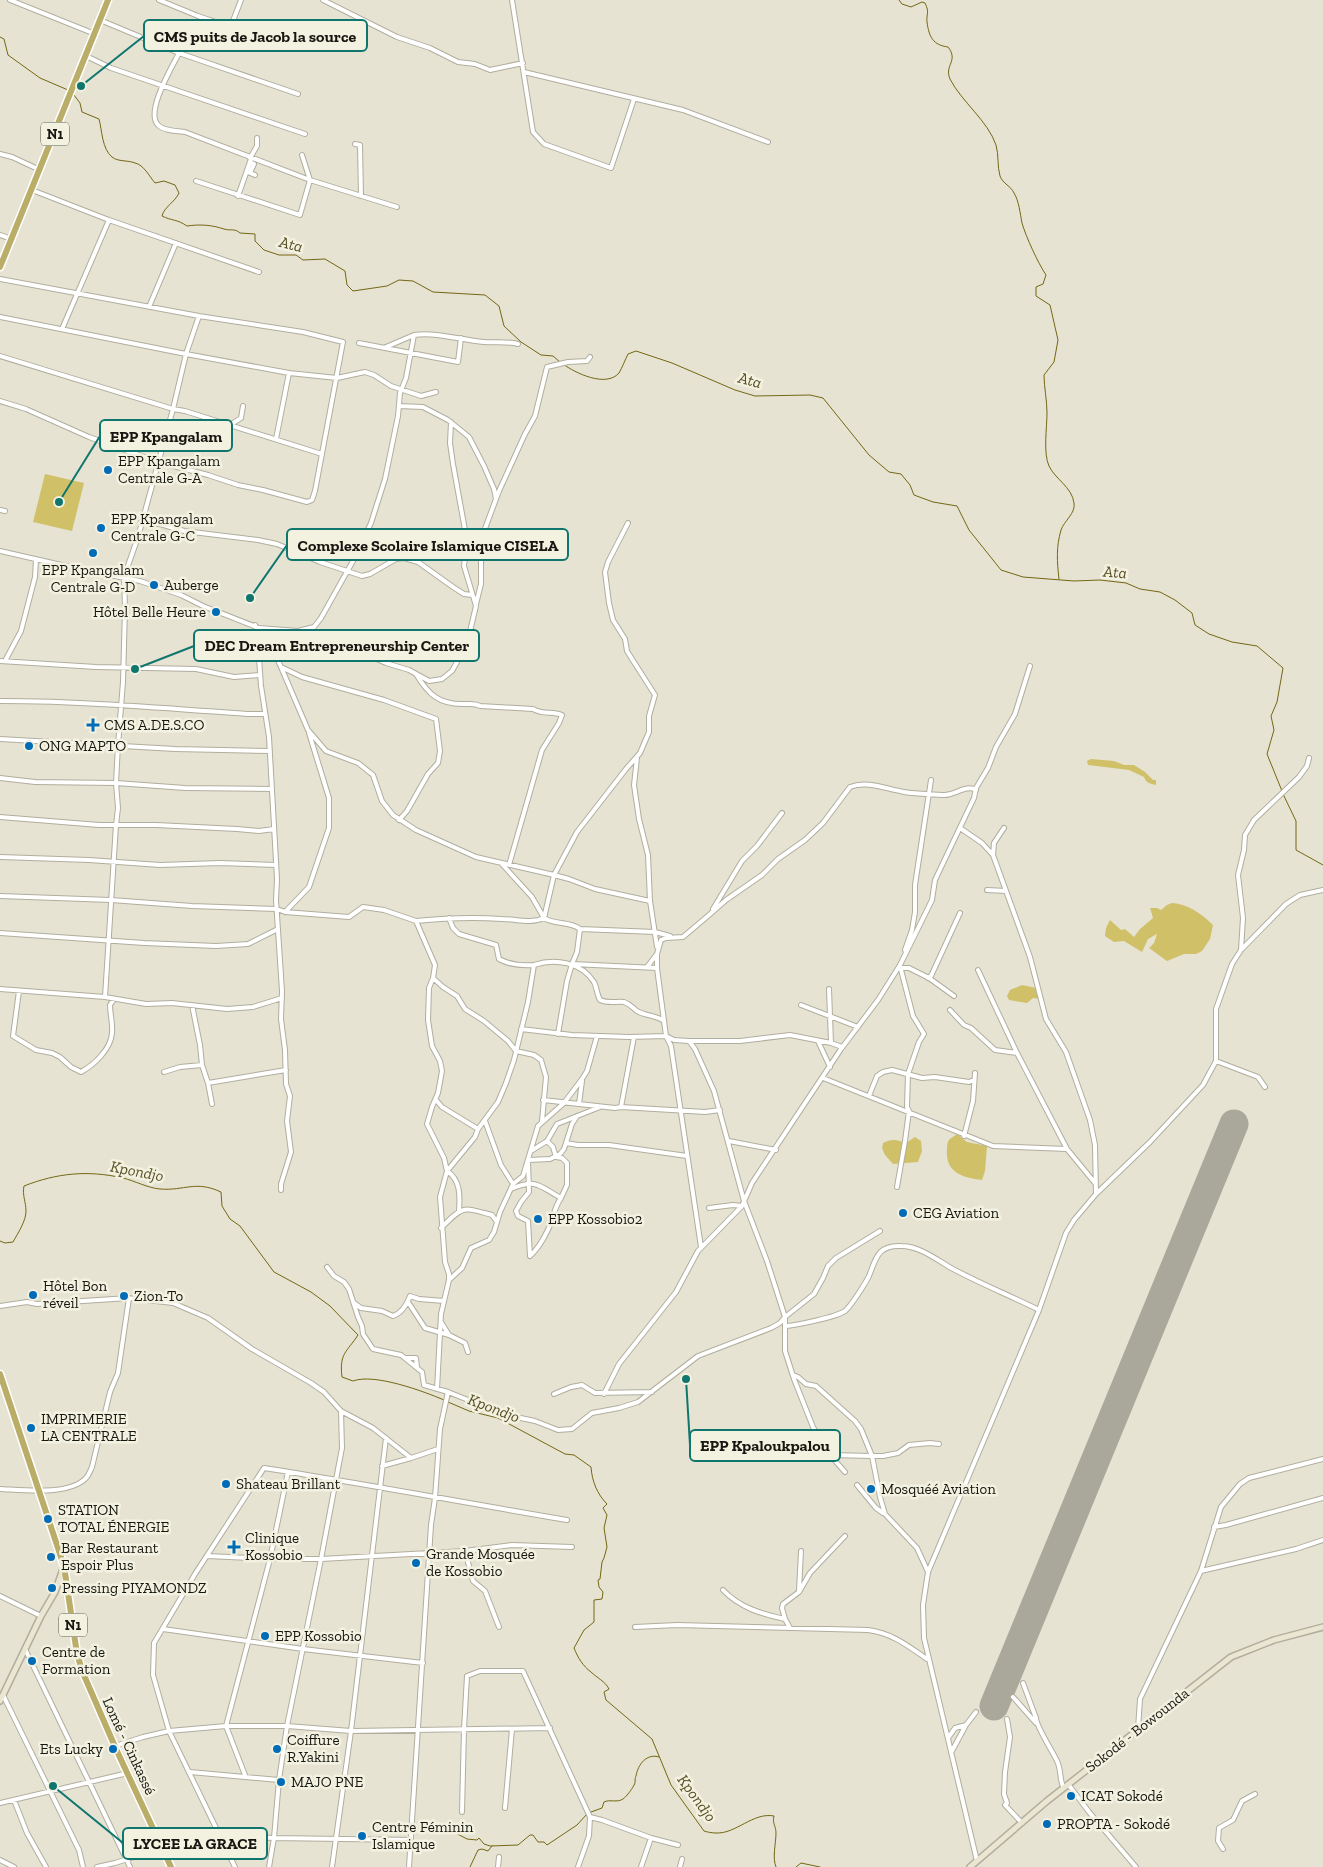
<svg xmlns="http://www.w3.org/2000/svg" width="1323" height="1867" font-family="'Zilla Slab',serif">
<rect width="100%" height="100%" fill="#e6e3d3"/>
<!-- green -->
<path fill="#d0c068" d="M45,474L84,483L72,531L33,522Z
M1091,759L1114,761L1124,765H1134L1145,772L1153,780H1156V785C1151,784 1146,783 1144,777L1129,770L1088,765L1087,761Z
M1172,903C1188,904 1202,914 1213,925L1210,939L1202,951L1196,954H1184L1167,961L1149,948L1154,943L1157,934L1148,939L1142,952L1124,941L1114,942L1105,936L1106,928L1110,920L1121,930L1125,929L1134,937L1140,929L1153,918L1150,908H1157L1161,910L1167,905Z
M1022,985L1036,988L1040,999L1033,998L1027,1003L1009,1000L1007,996L1010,990Z
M957,1134L967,1142L987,1146L985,1171L982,1180C964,1178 945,1173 947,1150C947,1147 947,1141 950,1139C952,1137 955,1136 957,1134Z
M915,1137L921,1141L922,1151L918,1162L893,1164L885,1155L882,1148L883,1143C892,1138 898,1140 906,1143Z"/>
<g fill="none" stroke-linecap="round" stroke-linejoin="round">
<!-- stream -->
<path stroke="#746713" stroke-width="1" d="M899,0L902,4L911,7L922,2L925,3C930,13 926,14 927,22C929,37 933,45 948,47C959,61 944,65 950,79C961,101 988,121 996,145C999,155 997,166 1000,176C1003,184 1011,186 1014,193C1019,201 1020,213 1022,223C1026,237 1038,263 1046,275L1043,284L1036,287V296L1050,305L1058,340L1054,362L1044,375C1044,387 1047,400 1047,413C1047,427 1043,453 1049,466C1055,479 1072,487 1074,503C1076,513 1064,521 1061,530C1056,547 1057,562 1059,579
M0,37L4,39L8,55L40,78L68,90
M74,95L80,103L82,112L99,119C102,130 102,149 112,157C118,162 128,160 135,163C144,165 149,176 155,183L164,181L175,185L179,193C175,202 164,207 162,216C172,221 177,219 187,226C200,224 212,225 224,229C230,231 235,228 240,233L255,234V241L264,250L279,255H296L303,260L325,259L345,271L347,285L353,291L387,286L399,280L413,281L433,292L485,295L499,306L504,326L521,342L541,355L553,356L560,362
M563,364C575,373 606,388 619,373C622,368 625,360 628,354L636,351L672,363L735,390L755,396L810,395L823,398L869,455L889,472L901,474L910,485L914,495L933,502L957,506L969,530L1001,570L1023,577L1074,581L1100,580L1126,583L1140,589L1160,592L1175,600L1192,613L1195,625L1209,634L1232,642L1257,646L1283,668L1277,702L1271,716L1274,730L1267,754L1282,791
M1283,794L1296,821V850L1323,865
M0,1241L5,1243L13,1242C18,1233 26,1221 26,1211C26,1202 22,1195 24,1186C57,1173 88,1170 123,1178C135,1181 148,1188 160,1189C185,1191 195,1180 221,1192L222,1206L230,1219L240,1226L274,1272L311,1292L330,1306L358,1335C347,1352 339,1353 342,1377L353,1381C374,1373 423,1391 444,1400
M448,1402L469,1411L498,1418L565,1454L574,1455L591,1467C592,1481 597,1494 607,1504L603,1508L607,1515L604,1528L607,1547L604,1558L602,1562L600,1579L598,1580L599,1587L603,1592L602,1599L594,1600V1622L584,1630L574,1648C578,1658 583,1666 591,1672C597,1678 605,1681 609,1689L604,1692L606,1700L652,1739L671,1785L704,1831C707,1832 712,1833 716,1833C736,1834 753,1812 774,1816C772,1823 776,1826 776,1833C776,1843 772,1858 776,1867
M591,1812L602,1808L604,1802C610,1799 617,1803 623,1799C627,1796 633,1788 635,1783C635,1783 635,1777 636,1776C638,1764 647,1753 659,1757
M422,1825L448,1829L467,1839L477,1840L479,1838L484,1844L490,1846L518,1845L530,1835H533L538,1842H544L547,1845L577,1825L587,1814
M470,1867L478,1850L482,1849L488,1851L492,1846
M796,1867L801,1863L820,1867"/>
<!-- runway -->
<path stroke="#aaa89b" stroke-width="29" d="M994,1706L1234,1124"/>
<defs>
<path id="street" d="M10,0L95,34
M159,0L198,16L282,45
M323,0L397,37L430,48L458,62L475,64L490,70L523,63
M512,0L533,132L544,144L611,168L634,99
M100,20L179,53L298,94
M231,26L241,0
M179,53C172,67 145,112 158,125C164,131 177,131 185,132L310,180L397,207
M86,56L111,68L305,134
M524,72L683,110L768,142
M355,144L360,145L361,196
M0,154L12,157L40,170
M250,158L257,146V138
M250,162L254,164L250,173L255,175
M196,181L300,215L310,180L302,155
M32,190L109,220L259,272
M238,196L251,159
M0,235L12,239
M0,279L199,316L303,332L343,342L315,491L312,500L307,502L263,490L238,485L208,475L158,462L89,437L26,409L0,401
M149,307L176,243
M0,317L186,354L289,373L337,378L365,372L374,375L391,386L421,396L436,392
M62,329L109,220
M359,343L458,362L461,338
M386,347L414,335
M0,356L173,409L185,411L322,454
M399,406L423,407L448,420L469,437L484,466L494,489L496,499
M230,425L241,418L243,406
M276,439L289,373
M0,510L5,511
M141,522L160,524L184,531L258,540L277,544L320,562L362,576L370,574L396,559L404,558L418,562L453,587L464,594L472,595
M628,523L608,562L605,572L609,603L613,620L625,639L627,651L632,659L655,695L649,716V732L640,753L626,769L577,832L554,875L569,879L595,889L650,901
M0,551L79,569L140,581L181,595L203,606L259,628L265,634L281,667L308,730L326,751L358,763L373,775L382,801L393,815L416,830L476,857L554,875L544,918C555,925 570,921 580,929L577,952L572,964L657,968L666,1036L674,1040L689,1041L695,1049L714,1091L744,1201L767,1261L785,1317V1351L794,1379L813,1427L830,1455L872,1456L880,1497L885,1514L917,1548L928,1572
M476,604L481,584V542L483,534L499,491L525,434L535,416L547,367L568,362L587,361L590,357
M255,625L257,630L261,686L269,737L277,879L276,900L282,991L281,1019L285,1050L286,1084L290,1096L287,1121L291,1152L281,1184V1190
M259,628L298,631L314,627L321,618L353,561L371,523L385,479L398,416L400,393L406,378L414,335C438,332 460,340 484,342C495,343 507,341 518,344
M294,632L353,649L386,663L409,670L429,681L442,679L452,671L467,644L476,606L464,566L467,541L453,464L450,443L451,422
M0,661L96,667L196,669L234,677L259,675
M5,661L21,631L35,577L36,559
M281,667L302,677L384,700L436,719L440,751L438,763L428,774L407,811L399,820
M416,674C428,694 439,705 465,704C471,704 475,703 480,706L533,709C543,715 552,711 562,715L559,723L542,750L509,865
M0,701C82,701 165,708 247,714H265
M0,739L175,749L270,751
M637,758L634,785L639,819L648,855L650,901L657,947
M0,778L35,782L116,783L185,788L272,789
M0,817L99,825H156L237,829L259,831L274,829
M960,828L982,843L993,855L1030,957L1046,1019L1066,1052L1090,1120L1095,1145L1096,1194
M993,855L994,843L1004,828
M0,857L89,860L160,865L220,863L276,865
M987,890L1006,891
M0,896L111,900L192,906L277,909L285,912L349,917L363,907L384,910L416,921L435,965L433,978L429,988L428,1020L432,1046L440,1061L442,1071L438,1093L432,1107L427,1124L444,1158L447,1171C461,1180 460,1197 459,1211
M713,909L742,861L757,846L782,813
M285,912L309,887L329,828V798L309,733
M709,915L726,900L762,875L778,859L805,840L823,823L850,787C867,780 886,789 904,792C917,794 930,794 943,795C954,796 966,784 976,790
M449,918L453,928L459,934L496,945L499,959C510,965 522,966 534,965
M416,921C445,918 474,917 502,919C516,919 531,924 544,918L532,897L501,863
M580,929L655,932L670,936
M0,933L144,943L216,946L248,944L278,929
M905,950L912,930L915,912V885L931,780
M1241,950L1243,918L1238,875L1244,850L1245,835L1254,820L1299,777L1307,766L1309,758
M657,954V968
M647,967L657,954L661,940L666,938L683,937L709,915
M901,968H909L929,978L954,996
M978,970L1017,1053L1067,1149L1095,1183
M433,978L443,987L457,996L465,1009L484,1021L508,1041L516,1051L534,1055L541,1060L546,1077L542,1121
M928,978L931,976L960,913
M0,989L105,997L146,1004L172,1003L227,1009L253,1007L282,998
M829,989L831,1043
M19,991L13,1036L36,1050L52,1053L60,1057L71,1067L81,1072C94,1065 111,1049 112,1033C113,1024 110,1014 110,1005L114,999
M105,997L116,825L118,808L116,783L118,745L123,682L125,608L124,577L138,537L173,409L186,354L199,316
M192,1005L200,1045L202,1065L208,1083L212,1104
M801,1005L858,1027
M950,1010L964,1025L971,1028L995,1050L1017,1053
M521,1029L572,1035L629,1037L666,1036L671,1046L701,1247
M558,1034L567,981L572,964
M689,1041H740L790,1035L831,1043L842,1047
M818,1041L830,1067
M1216,1061L1258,1077L1265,1087
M164,1072L180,1067L202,1065
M823,1078L993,1146L1067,1149
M208,1083L286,1070
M869,1096L877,1076L883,1072L892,1070L922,1078L935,1077L969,1082L974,1080
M436,1100L442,1107L478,1129
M543,1100L615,1108L621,1107L634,1037
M579,1104L582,1081
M621,1107L705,1112L720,1110
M485,1121L501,1165L513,1184
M964,1136L973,1101L975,1073
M547,1141L553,1147L556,1157L562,1158L567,1163V1185L561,1198
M729,1141L776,1150
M566,1143L578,1145H609L687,1156
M531,1151L547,1141L557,1124L600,1107
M897,1187L905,1141L909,1111L907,1107L908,1074L919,1042L924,1034L913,1016L900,966
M511,1189C537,1178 539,1186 561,1198C556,1205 555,1210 553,1217C549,1230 540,1247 530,1256
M709,1208L733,1205L742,1206
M441,1228C464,1205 462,1207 492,1215L497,1222
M530,1256L528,1221L518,1216L516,1211L521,1202L529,1192L528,1160L550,1159L560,1154L564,1149L572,1124L577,1116
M327,1267L334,1276L344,1282L349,1289L358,1317L362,1326L363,1334L373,1349L401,1355L422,1372L424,1385L448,1392L440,1429L435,1498L431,1525L409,1867
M449,1280L462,1268L471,1248L489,1240L494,1232L500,1212L513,1184L523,1176L538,1126L564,1103L582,1079L587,1071L597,1036
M408,1302L425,1328L449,1335
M354,1303L361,1308L382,1311L393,1316C402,1313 407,1304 410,1296L419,1299L444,1301
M0,1306L27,1302L37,1304L129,1298L173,1303L208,1318L252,1349L311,1383L324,1392L341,1411L373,1428L411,1458L438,1449
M441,1322L449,1335L465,1343L468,1352
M786,1326C798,1325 836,1317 845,1311C851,1306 865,1284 869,1276C876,1259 877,1245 901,1246C920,1246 937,1260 953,1269C981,1284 1011,1296 1039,1310
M406,1358H416L417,1367
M793,1375L798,1377L806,1384L816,1386L855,1421L861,1429L872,1456H883L898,1453L909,1445L930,1443L939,1444
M437,1389L441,1314L449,1280V1274L445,1262L440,1197L447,1171L475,1137L478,1129L498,1102L506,1083L514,1060L528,1002L534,965C555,958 581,962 594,982C597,988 597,995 600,1000C609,1004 616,1001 624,1002C630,1004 632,1007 637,1011C645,1016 656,1015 664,1021
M448,1392L506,1415L535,1421L558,1430L572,1429L592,1413L619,1408L638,1402L698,1356L771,1328L780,1323L785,1317L814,1294L823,1278L828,1266L836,1258L880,1231
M554,1394L571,1387L582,1385L595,1393L652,1392
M604,1394L619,1364L676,1292L698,1251L742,1206L752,1183L841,1049L878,1000L900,965L932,900L935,880L974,798L976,788L988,768L996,747L1015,714L1030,666
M830,1455L845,1472
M382,1466L411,1458
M857,1485L876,1508L883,1513
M0,1489C22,1490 69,1496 86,1478C89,1475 90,1471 92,1467L110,1392L118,1373L129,1298
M1214,1527L1226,1525L1323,1498
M465,1551L473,1581L485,1591L499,1627
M207,1556L270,1559H321L465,1551L512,1545L572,1547
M1201,1571L1296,1549L1323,1540
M723,1590C740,1608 762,1614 785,1619L790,1628
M799,1591L801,1551
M0,1596L41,1616
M785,1619L782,1608L783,1604L799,1592L810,1573L845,1536
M635,1627L677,1625L868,1630C892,1633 908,1646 927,1659
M163,1629L303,1649L423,1663
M25,1649L130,1867
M1023,1683L1036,1718C1036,1726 1053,1752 1057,1761C1062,1771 1059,1781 1064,1788
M3,1695L79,1850L83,1867
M1013,1697L1036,1723
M1007,1719L1010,1737L1005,1772L1004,1794L1007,1803L1005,1805L1022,1823
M1138,1729L1140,1699L1201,1571L1221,1507L1240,1484L1249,1478L1323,1459
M948,1738L955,1728L966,1725
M115,1746L143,1737L169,1731L226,1726H287L351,1731L550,1728
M952,1751L966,1725L976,1712
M190,1772L279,1780
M245,1775L226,1726L270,1559L288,1472
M1068,1784L1089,1812L1136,1867
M14,1800L27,1833L46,1867
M0,1803L128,1773
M505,1808L512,1729
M462,1812L464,1729L467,1676L480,1671H523L590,1817L589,1836L578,1867
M590,1817L602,1820L651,1838
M1223,1849L1218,1841L1219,1828L1233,1820L1242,1801L1255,1794
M0,1860L14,1867
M977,1861L924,1638L923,1605L928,1572L1039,1310L1066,1233L1074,1220L1096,1194L1150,1142L1203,1085L1216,1061V1009L1232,964L1241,950L1286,904L1300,895L1323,890
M97,1867L115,1863L162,1848L220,1835L274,1838L411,1840
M235,1867L169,1731L153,1675L154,1643L195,1574L264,1468C366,1484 466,1503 567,1520
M269,1867L274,1838L279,1780L287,1726L321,1559L342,1448L341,1411
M332,1867L351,1731L386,1438
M498,1867L499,1857
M641,1867L651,1838L678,1845
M680,1867L682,1859"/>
<path id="secondary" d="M0,1701L41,1616L55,1592L64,1566
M970,1867L1047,1801L1231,1657L1274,1640L1323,1627"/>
<path id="highway" d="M0,267L108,0
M0,1374L64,1566L77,1654L83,1673L116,1749L171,1867"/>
</defs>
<!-- street casing -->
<use href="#street" stroke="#b1ae9e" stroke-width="6"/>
<!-- secondary casing -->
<use href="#secondary" stroke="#b1ae9e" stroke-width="8"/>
<!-- highway casing -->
<use href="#highway" stroke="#fff" stroke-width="9"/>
<!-- street -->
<use href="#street" stroke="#fff" stroke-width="4"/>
<!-- secondary -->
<use href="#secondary" stroke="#eae6d2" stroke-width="5"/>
<!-- highway -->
<use href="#highway" stroke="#baad68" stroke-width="6"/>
</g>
<!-- markers -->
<g fill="#006cb7" stroke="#f3f1e0" stroke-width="2">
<circle cx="108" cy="470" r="5"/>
<circle cx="101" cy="528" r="5"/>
<circle cx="93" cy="553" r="5"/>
<circle cx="154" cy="585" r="5"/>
<circle cx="216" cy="612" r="5"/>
<path d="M90.5 717.5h5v5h5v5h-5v5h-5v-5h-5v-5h5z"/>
<circle cx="29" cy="746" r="5"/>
<circle cx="903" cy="1213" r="5"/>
<circle cx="538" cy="1219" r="5"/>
<circle cx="33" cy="1295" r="5"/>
<circle cx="124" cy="1296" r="5"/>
<circle cx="31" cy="1428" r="5"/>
<circle cx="226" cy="1484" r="5"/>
<circle cx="871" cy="1489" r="5"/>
<circle cx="48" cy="1519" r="5"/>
<path d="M231.5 1539.5h5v5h5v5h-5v5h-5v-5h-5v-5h5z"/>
<circle cx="51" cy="1557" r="5"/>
<circle cx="416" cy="1563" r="5"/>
<circle cx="52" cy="1588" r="5"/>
<circle cx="265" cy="1636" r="5"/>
<circle cx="32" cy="1661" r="5"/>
<circle cx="113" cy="1749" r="5"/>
<circle cx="277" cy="1749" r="5"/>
<circle cx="281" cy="1782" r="5"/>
<circle cx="1071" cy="1796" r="5"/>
<circle cx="1047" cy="1824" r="5"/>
<circle cx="362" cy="1836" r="5"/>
</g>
<g text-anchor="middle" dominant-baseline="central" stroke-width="5" stroke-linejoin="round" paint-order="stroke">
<!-- shield labels -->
<g fill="#f3f1e0" stroke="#59584f" stroke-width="1">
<rect x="41" y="122.5" width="28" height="23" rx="4"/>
<rect x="59" y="1613.5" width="28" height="23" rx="4"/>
</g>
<g font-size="14" font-weight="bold" fill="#171611">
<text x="55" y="134">N1</text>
<text x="73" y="1625">N1</text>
</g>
<!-- poi labels -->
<g font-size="15" fill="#171611" stroke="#f3f1e0" text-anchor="start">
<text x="118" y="461">EPP Kpangalam<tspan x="118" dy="17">Centrale G-A</tspan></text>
<text x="111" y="519">EPP Kpangalam<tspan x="111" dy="17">Centrale G-C</tspan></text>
<text x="93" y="570" text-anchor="middle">EPP Kpangalam<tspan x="93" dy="17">Centrale G-D</tspan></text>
<text x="164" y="585">Auberge</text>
<text x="206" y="612" text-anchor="end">Hôtel Belle Heure</text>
<text x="104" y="725">CMS A.DE.S.CO</text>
<text x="39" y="746">ONG MAPTO</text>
<text x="913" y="1213">CEG Aviation</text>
<text x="548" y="1219">EPP Kossobio2</text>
<text x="43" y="1286">Hôtel Bon<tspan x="43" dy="17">réveil</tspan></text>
<text x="134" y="1296">Zion-To</text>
<text x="41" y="1419">IMPRIMERIE<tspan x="41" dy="17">LA CENTRALE</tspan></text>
<text x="236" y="1484">Shateau Brillant</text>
<text x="881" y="1489">Mosquéé Aviation</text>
<text x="58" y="1510">STATION<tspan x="58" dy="17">TOTAL ÉNERGIE</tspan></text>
<text x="245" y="1538">Clinique<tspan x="245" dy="17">Kossobio</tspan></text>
<text x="61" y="1548">Bar Restaurant<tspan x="61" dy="17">Espoir Plus</tspan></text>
<text x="426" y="1554">Grande Mosquée<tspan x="426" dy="17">de Kossobio</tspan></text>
<text x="62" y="1588">Pressing PIYAMONDZ</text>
<text x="275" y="1636">EPP Kossobio</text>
<text x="42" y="1652">Centre de<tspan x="42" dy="17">Formation</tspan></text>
<text x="287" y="1740">Coiffure<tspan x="287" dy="17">R.Yakini</tspan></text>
<text x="103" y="1749" text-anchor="end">Ets Lucky</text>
<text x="291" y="1782">MAJO PNE</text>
<text x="1081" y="1796">ICAT Sokodé</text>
<text x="1057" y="1824">PROPTA - Sokodé</text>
<text x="372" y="1827">Centre Féminin<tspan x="372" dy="17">Islamique</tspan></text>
</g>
<!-- street labels -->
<g font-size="15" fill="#171611" stroke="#f3f1e0">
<text transform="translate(1137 1730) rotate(-38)">Sokodé - Bowounda</text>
<text transform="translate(129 1746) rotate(65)">Lomé - Cinkassé</text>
</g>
<!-- water labels -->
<g font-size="16" font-style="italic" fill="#574f24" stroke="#f3f1e0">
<text transform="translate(291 244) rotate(14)">Ata</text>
<text transform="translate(750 380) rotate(15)">Ata</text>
<text transform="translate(1115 572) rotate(5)">Ata</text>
<text transform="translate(137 1171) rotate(11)">Kpondjo</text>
<text transform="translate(494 1408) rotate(21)">Kpondjo</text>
<text transform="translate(697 1798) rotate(54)">Kpondjo</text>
</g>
</g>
<!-- callouts -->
<path fill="none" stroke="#0f766e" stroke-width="2" d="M81 86L144 36M59 502L100 436M250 598L287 545M135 669L194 646M686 1379L690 1445M53 1786L123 1843"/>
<g fill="#0f766e" stroke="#f3f1e0" stroke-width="2">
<circle cx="81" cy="86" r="5"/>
<circle cx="59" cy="502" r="5"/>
<circle cx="250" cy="598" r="5"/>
<circle cx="135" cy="669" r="5"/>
<circle cx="686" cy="1379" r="5"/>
<circle cx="53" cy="1786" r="5"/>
</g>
<g fill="#f3f1e0" stroke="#0f766e" stroke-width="2">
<rect x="144" y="20" width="223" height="31" rx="5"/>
<rect x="100" y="420" width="132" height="31" rx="5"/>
<rect x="287" y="529" width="281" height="31" rx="5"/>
<rect x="194" y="630" width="285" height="31" rx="5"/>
<rect x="690" y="1430" width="150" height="31" rx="5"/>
<rect x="123" y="1828" width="144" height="31" rx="5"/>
</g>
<g font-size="16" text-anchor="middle" font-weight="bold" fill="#171611">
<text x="255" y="42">CMS puits de Jacob la source</text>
<text x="166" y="442">EPP Kpangalam</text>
<text x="428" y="551">Complexe Scolaire Islamique CISELA</text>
<text x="337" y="651">DEC Dream Entrepreneurship Center</text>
<text x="765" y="1451">EPP Kpaloukpalou</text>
<text x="195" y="1849">LYCEE LA GRACE</text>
</g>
</svg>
